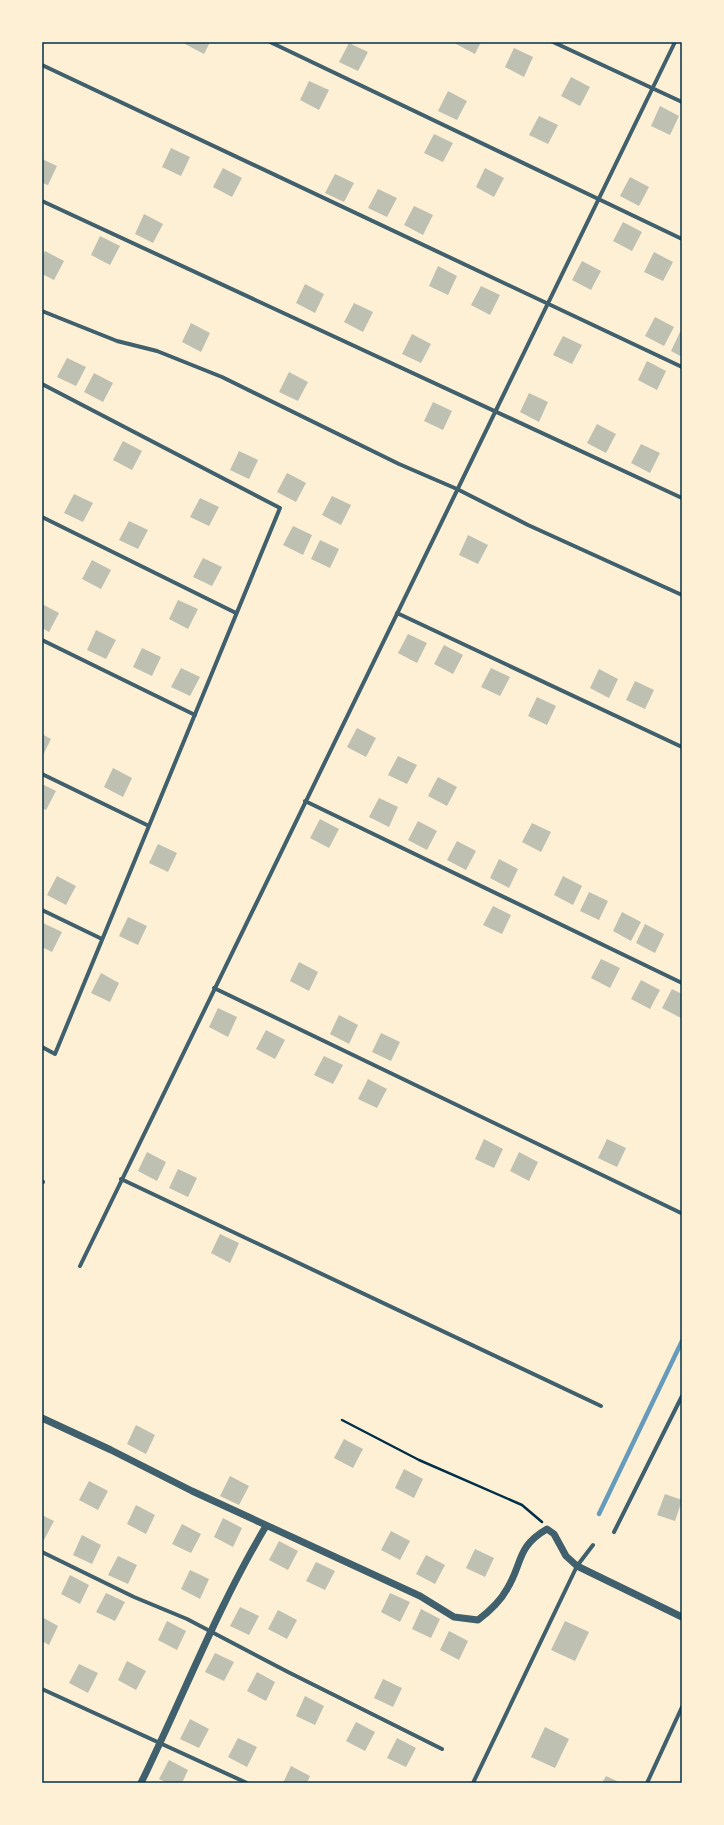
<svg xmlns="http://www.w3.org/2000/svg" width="724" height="1825" font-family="'IBM Plex Sans',sans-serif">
<rect width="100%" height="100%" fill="#fdf0d5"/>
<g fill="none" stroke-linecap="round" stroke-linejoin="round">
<!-- stream -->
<path stroke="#669bbc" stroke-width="4.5" d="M599,1514L682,1341"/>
</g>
<!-- building -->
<path fill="#bec0b2" d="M186,42H210L204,54L185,44Z
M457,42H481L475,54L456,44Z
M349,43L368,52L358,71L339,62Z
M514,48L533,57L524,77L505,67Z
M571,77L590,87L580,106L561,96Z
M309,81L329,90L319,110L300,100Z
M448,91L467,101L457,120L438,111Z
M660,106L679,116L670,135L651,126Z
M539,116L558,125L548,144L529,135Z
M434,134L453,143L443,162L424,153Z
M171,148L190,157L181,176L162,167Z
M42,159L57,166L48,185L42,183Z
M223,168L242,178L232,197L213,187Z
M485,168L504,178L494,197L476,187Z
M335,174L354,183L344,202L325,193Z
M630,177L649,187L639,206L620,196Z
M378,189L397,198L387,217L368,208Z
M414,206L433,215L423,235L404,225Z
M144,214L163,224L153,243L135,234Z
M623,222L642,232L632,251L613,241Z
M100,236L120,246L110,265L91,255Z
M45,251L64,261L54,280L42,274V257Z
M654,252L673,262L663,281L644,272Z
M582,261L601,271L591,290L572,280Z
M438,266L457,276L448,295L429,286Z
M305,284L324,294L315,313L296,303Z
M481,286L500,295L490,315L471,305Z
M354,303L373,312L363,332L344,322Z
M655,317L674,327L664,346L645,336Z
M191,323L210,333L201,352L182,342Z
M680,332L682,333V357L671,351Z
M412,334L431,344L421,363L402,354Z
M563,336L582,345L572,364L553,355Z
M67,358L86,367L76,386L57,377Z
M647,361L666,371L657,390L638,380Z
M289,372L308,382L298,401L279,392Z
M94,373L113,383L103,402L84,392Z
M529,393L548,402L539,422L520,412Z
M433,402L452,411L443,430L424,421Z
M597,424L616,434L606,453L587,443Z
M123,441L142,451L132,470L113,460Z
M641,444L660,453L650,473L631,463Z
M239,451L258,460L249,479L230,470Z
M287,473L306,483L296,502L277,492Z
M74,494L93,503L83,522L64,513Z
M332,496L351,505L341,525L322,515Z
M200,498L219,507L209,526L190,517Z
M129,521L148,530L138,549L119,540Z
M293,526L312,535L303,555L283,545Z
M468,535L488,545L478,564L459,555Z
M320,540L339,549L330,568L311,559Z
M203,558L222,567L212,586L193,577Z
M92,560L111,570L101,589L82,579Z
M178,600L198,609L188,629L169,619Z
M42,604L59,613L49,632L42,628Z
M96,630L116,640L106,659L87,650Z
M408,634L427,643L417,663L398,653Z
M444,645L463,655L453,674L434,664Z
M142,648L161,657L152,676L133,667Z
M181,668L200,677L190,696L171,687Z
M491,668L510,677L500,696L481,687Z
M599,669L618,679L609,698L590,688Z
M635,681L654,690L645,709L626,700Z
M537,697L556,706L547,725L528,716Z
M357,728L376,738L366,757L347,747Z
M42,734L51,739L42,757Z
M398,756L417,765L407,784L388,775Z
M113,768L132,778L123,797L104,787Z
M438,777L457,787L447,806L428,796Z
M42,784L56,791L46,810L42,808Z
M379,798L398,807L389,827L369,817Z
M320,819L339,829L329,848L310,838Z
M418,821L437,831L427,850L408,840Z
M532,823L551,832L541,852L522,842Z
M457,841L476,851L466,870L447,860Z
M158,844L177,853L168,872L149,863Z
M499,859L518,869L509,888L490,878Z
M57,876L76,886L66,905L47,895Z
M563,876L582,886L573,905L554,895Z
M589,892L608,901L599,920L580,911Z
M493,906L511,915L502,934L483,925Z
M622,912L641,922L631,941L613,931Z
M128,917L147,926L138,945L119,936Z
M43,923L62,932L52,952L42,947Z
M645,924L664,934L655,953L636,943Z
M601,959L620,968L610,988L591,978Z
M299,962L318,972L309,991L290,981Z
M101,973L119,983L110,1002L91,993Z
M641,980L660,990L650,1009L631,999Z
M672,989L682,994L681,1018L662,1008Z
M218,1008L237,1017L228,1037L209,1027Z
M339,1015L358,1025L349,1044L330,1034Z
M266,1030L285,1040L275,1059L256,1049Z
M381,1033L400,1042L391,1061L372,1052Z
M324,1056L343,1065L333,1084L314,1075Z
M368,1079L387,1089L377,1108L358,1099Z
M484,1139L503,1149L494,1168L475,1159Z
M607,1139L626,1148L617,1167L598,1158Z
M147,1152L166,1162L157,1181L138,1171Z
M519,1152L538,1162L529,1181L510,1171Z
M178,1169L197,1178L188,1197L169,1188Z
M220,1234L239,1243L230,1263L211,1253Z
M136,1425L155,1435L146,1454L127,1444Z
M344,1439L363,1449L353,1468L334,1458Z
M404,1469L423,1479L414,1498L395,1488Z
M230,1476L249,1486L239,1505L220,1496Z
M89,1481L108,1491L98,1510L79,1500Z
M665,1494L682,1500L675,1521L657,1515Z
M136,1505L155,1515L146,1534L127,1524Z
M42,1515L54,1521L44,1540L42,1539Z
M223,1518L242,1528L233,1547L214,1537Z
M182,1524L201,1534L191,1553L172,1544Z
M391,1531L410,1541L400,1560L381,1550Z
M82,1535L101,1545L92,1564L73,1555Z
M279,1541L298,1551L288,1570L269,1560Z
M475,1549L494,1558L485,1577L466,1568Z
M426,1555L445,1565L435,1584L416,1574Z
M118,1556L137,1565L128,1584L108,1575Z
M316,1562L335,1571L325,1590L306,1581Z
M190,1570L209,1579L200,1599L181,1589Z
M70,1575L89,1585L80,1604L61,1594Z
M106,1593L125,1602L115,1621L96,1612Z
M390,1593L410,1602L400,1622L381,1612Z
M240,1607L259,1616L249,1635L230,1626Z
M421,1609L440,1619L431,1638L412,1629Z
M278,1610L297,1620L287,1639L268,1629Z
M42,1617L58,1626L49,1645L42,1641Z
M167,1621L186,1631L177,1650L158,1640Z
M565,1621L589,1632L575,1661L551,1650Z
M449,1631L468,1641L459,1660L440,1650Z
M215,1653L234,1662L224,1681L205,1672Z
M127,1661L146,1671L136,1690L118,1680Z
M79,1664L98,1673L88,1693L69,1683Z
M257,1672L275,1682L266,1701L247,1691Z
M383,1679L402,1688L393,1707L374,1698Z
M305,1696L324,1706L315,1725L296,1716Z
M190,1719L209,1729L199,1748L180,1739Z
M356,1722L375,1732L365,1751L346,1741Z
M545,1727L569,1739L555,1768L531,1757Z
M238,1738L257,1747L247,1767L228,1757Z
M397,1738L416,1748L406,1767L387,1758Z
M169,1760L188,1770L182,1783H167L159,1779Z
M291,1766L310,1776L307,1783H283Z
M606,1776L621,1783H602Z"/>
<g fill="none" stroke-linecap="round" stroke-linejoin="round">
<!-- path -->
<path stroke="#003049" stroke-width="2.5" d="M342,1420L419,1460L522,1505L542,1522"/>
<!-- minor -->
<path stroke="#3f606c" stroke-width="4" d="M270,42L682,239
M553,42L682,102
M42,65L682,367
M42,201L682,498
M42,311L117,341L157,351L222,377L399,464L457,489L528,525L682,595
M42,384L280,508L55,1054L42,1047
M42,517L236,613
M397,613L682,747
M42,640L195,715
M42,774L149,826
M305,801L682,983
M42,910L102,939
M214,988L681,1213
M121,1179L601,1406
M42,1181L43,1182
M80,1266L675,42
M614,1532L682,1396
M42,1552L134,1597L187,1619L288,1672L442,1749
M42,1689L247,1783
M473,1783L577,1566L593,1545
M647,1783L682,1707"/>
<!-- tertiary -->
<path stroke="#3f606c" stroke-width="7" d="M42,1418L111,1450L192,1491L420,1596L454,1617L478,1620C490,1611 500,1602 507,1589C523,1563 516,1547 547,1529L554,1534L566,1556L577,1566L682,1617
M141,1783C183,1697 217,1608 266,1526"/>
</g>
<!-- border -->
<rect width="724" height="1825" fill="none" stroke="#fdf0d5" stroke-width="86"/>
<rect x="43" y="43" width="638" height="1739" fill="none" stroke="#003049" stroke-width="1.5"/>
</svg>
